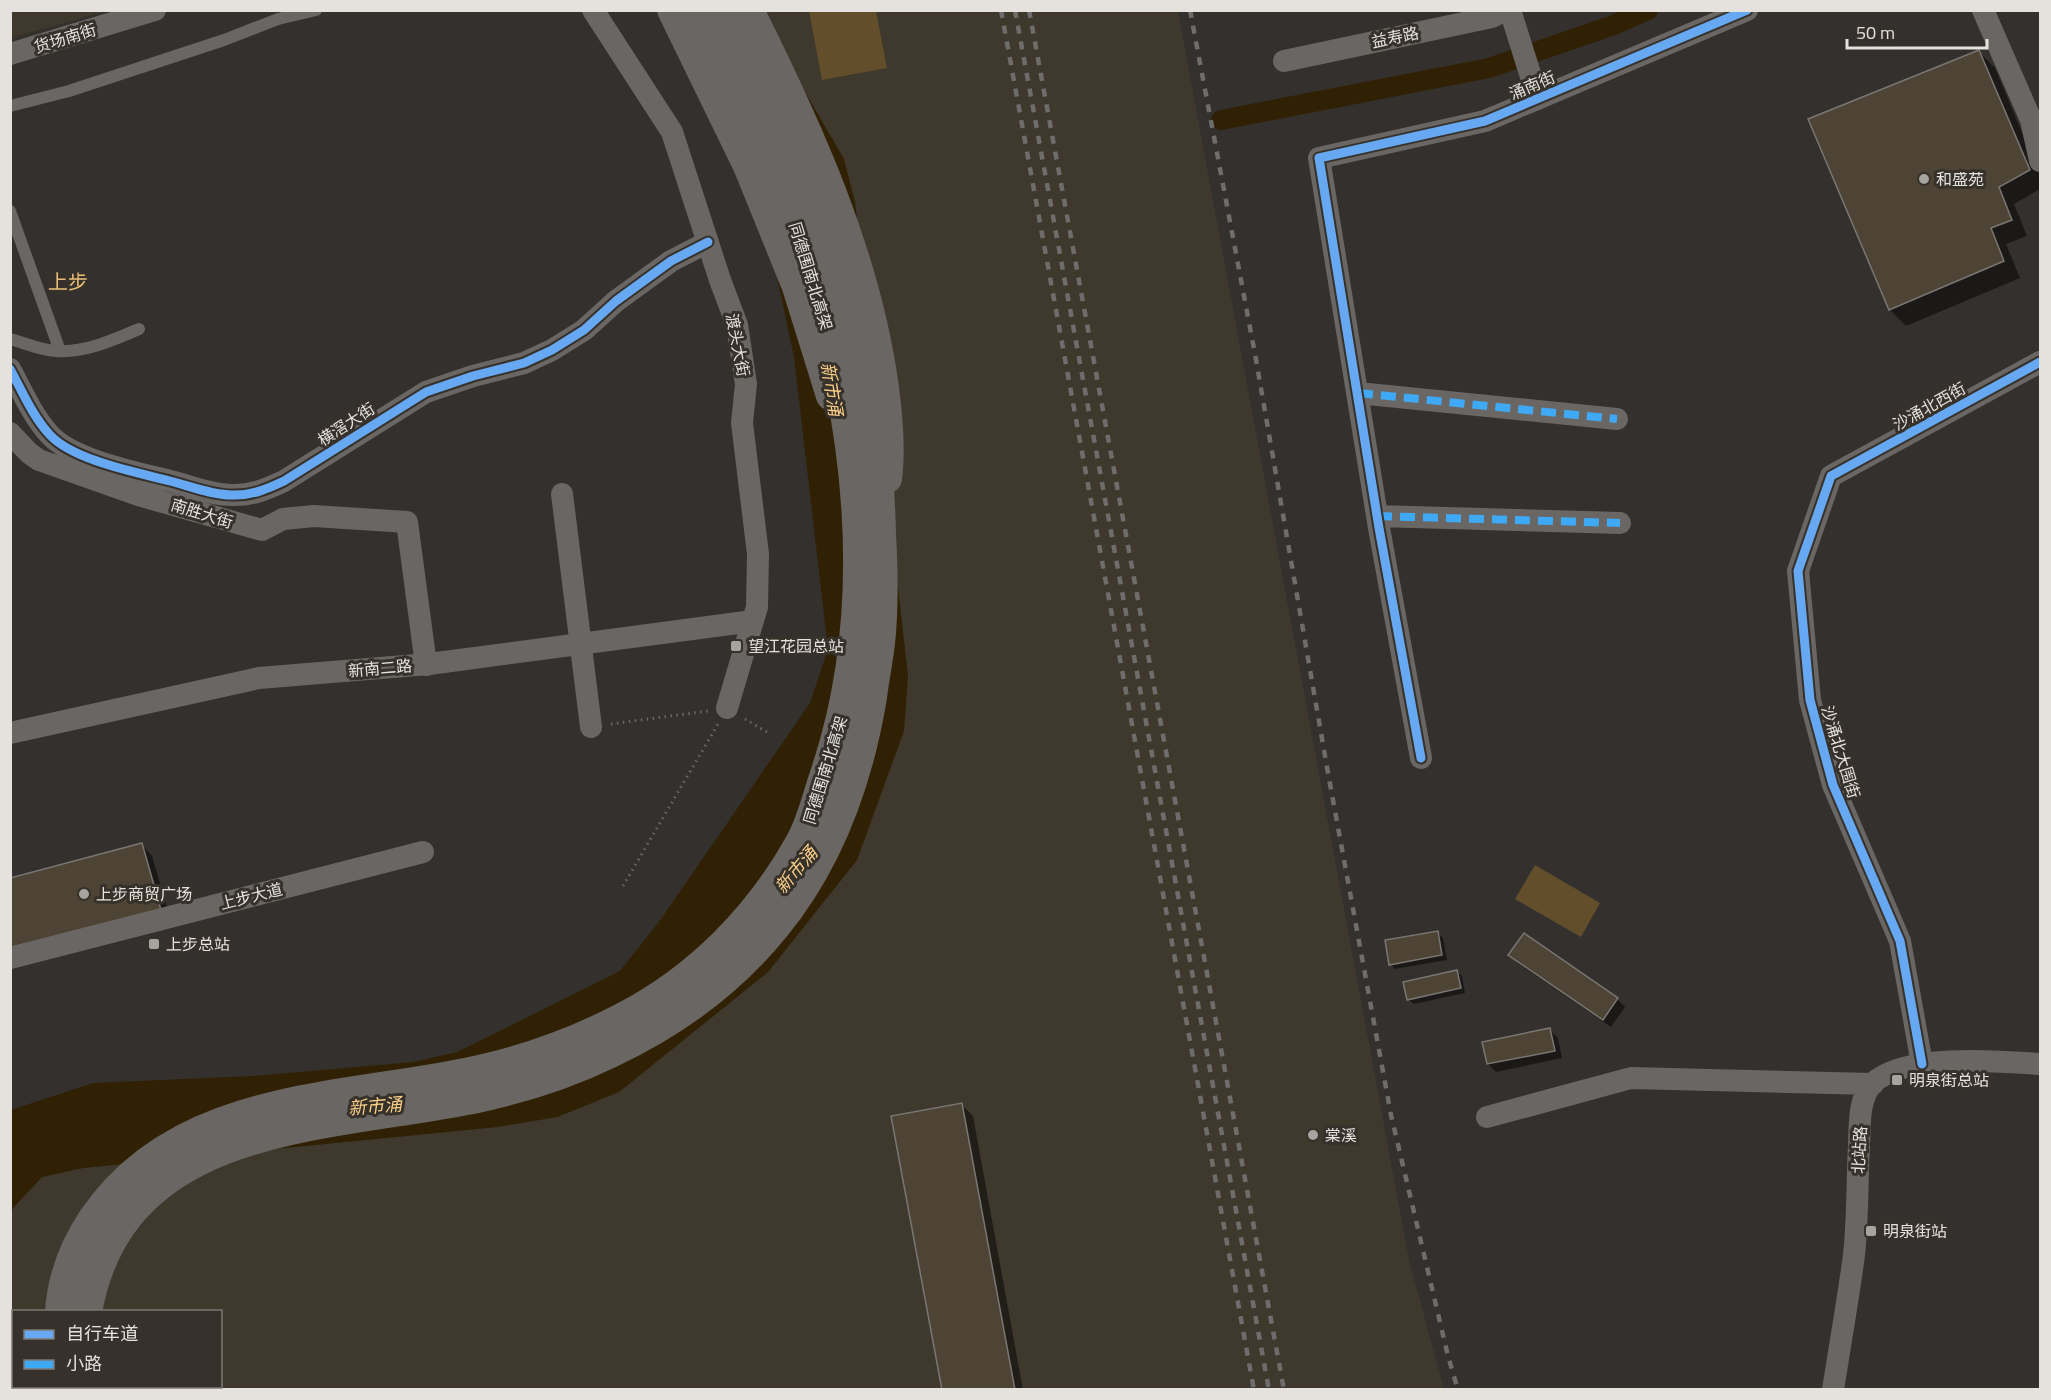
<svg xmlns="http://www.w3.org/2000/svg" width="2051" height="1400" font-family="'Titillium Web','Noto Sans SC',sans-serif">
<rect width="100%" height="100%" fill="#33302d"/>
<!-- built -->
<path fill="#3f382c" d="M11,10H107V11L11,38Z
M758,11H1178L1409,1260L1444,1389L44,1390L41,1387L220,1386V1312H14L13,1366L11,1362V1214L13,1208L42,1177L83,1168L497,1127L557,1117L619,1092L768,972L857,860L908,677L855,202Z"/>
<!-- green -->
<path fill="#634e2c" d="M809,11H876L887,68L822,80Z
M1535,865L1600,903L1581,937L1515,899Z"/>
<!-- water -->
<path fill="#312104" d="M657,11H758L844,159L855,202L908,677L904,731L857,860L768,972L619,1092L557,1117L497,1127L83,1168L42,1177L13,1208L11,1214V1110L93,1083L254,1076L413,1062L457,1052L620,971L661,919L810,703L828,649L794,357L764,216L719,125Z"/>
<!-- shadow -->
<path fill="#0007" d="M1979,52L1995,68L2040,176V189L2014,204L2027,236L2006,244L2020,278L1906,326L1890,310L1810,120Z
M142,845L152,856L171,921L10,963Z
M1438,933L1443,938L1447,960L1395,969L1390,964Z
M1510,955L1617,999L1625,1007L1611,1027L1518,963Z
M1456,971L1462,976L1465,993L1414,1004L1408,999Z
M1550,1030L1558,1038L1562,1058L1496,1072L1488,1064Z
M962,1105L973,1116L1023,1390H944Z"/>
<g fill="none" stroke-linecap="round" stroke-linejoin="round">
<!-- canal -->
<path stroke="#312104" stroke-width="20" d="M1221,120L1489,68L1611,26L1648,10"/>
</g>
<!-- building -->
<path fill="#4d4435" stroke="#797673" stroke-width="1.5" d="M1979,50L2030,170L1999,187L2012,220L1991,228L2004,261L1889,310L1808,119Z
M142,843L161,910L10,950V878Z
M1438,931L1442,955L1389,965L1385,940Z
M1524,933L1618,998L1603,1020L1508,955Z
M1457,970L1461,988L1407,1000L1403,982Z
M1550,1028L1555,1051L1487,1064L1482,1042Z
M962,1103L1015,1390H942L891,1116Z"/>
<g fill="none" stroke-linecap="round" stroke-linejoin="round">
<!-- path -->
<path stroke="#6a6866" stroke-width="3" stroke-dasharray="1.5 4.5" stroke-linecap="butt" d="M745,719L767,732
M611,724L708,711
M623,886L718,724"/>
<!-- service -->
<path stroke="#696663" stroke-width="12" d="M10,106L69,91L224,40L278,19L316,10
M10,211L60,351
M10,339C25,343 42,351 57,351C85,353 113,340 139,329"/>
<!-- minor -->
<path stroke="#696663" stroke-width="22" d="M593,10L672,132L720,280L737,325L746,384L742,423L758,554L757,607L727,708
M1510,10L1538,99
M1983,10L2031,120L2040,161
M10,54L155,10
M1284,61L1492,17L1506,10
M10,369C22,391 33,417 50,435C74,461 140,473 174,482C192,487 213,495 232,495C251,496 267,489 284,481L426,392L473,376L524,363L552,350L584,330L616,301L671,261L708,242
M1358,393L1617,419
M10,433L29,453L39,460L138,495L262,530L283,519L314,516L407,522L426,665
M562,494L591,727
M1377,516L1620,523
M10,733L259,678L429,664L753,621
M1421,758L1379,528L1319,158L1485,121L1747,10
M10,958L423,852
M1922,1064L1900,941L1833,785L1810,700L1798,571L1831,476L2040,362
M1487,1117L1631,1078L1873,1084
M1833,1390C1840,1345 1848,1300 1854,1255C1858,1219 1857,1181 1859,1145C1860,1127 1858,1099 1872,1084C1903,1053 1999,1061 2040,1064"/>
<!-- tertiary -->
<path stroke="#696663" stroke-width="28" d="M671,10L747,166L796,287L830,396
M750,10C810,130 867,255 885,388C889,418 892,449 888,479"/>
<!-- secondary -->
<path stroke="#696663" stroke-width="32" d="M61,1312C63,1278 76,1246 94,1219C180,1092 346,1101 479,1071C529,1060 578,1042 624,1018C699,979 760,917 801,843C811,825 817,803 823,783C885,608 860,413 802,241C776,161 734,86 697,10
M86,1312C121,1116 330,1129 481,1096C526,1086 569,1072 610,1052C672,1023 730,981 774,927C829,860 857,781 871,697C873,679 877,661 879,643C883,607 882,570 880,534C879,495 877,456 870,417C861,361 846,305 829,251C802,167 763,89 724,10
M66,1386V1390
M92,1386L93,1390"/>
<!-- rail -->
<path stroke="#6f6d6b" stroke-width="4.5" stroke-dasharray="8 8" stroke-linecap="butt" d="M1001,10L1254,1390
M1015,10L1269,1390
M1029,10L1284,1390
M1190,10L1255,354L1328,773L1391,1115L1448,1356L1458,1390"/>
<!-- quiet -->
<path stroke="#3fa9f5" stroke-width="8" stroke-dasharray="15 8" stroke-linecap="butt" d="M1358,393L1617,419
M1377,516L1620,523"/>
<defs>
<path id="cycleway" d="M10,369C22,391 33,417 50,435C74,461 140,473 174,482C192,487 213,495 232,495C251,496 267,489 284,481L426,392L473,376L524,363L552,350L584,330L616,301L671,261L708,242
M1421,758L1379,528L1319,158L1485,121L1747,10
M1922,1064L1900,941L1833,785L1810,700L1798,571L1831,476L2040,362"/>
</defs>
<!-- cycleway casing -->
<use href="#cycleway" stroke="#36312a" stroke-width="13"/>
<!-- cycleway -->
<use href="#cycleway" stroke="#66a8f1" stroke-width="9"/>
</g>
<!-- markers -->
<g fill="#a7a49f" stroke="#36312a" stroke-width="2">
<circle cx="1924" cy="179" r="6"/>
<rect x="730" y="640" width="12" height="12" rx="3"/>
<circle cx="84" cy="894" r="6"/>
<rect x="148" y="938" width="12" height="12" rx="3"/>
<rect x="1891" y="1074" width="12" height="12" rx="3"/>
<circle cx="1313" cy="1135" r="6"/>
<rect x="1865" y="1225" width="12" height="12" rx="3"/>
</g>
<g text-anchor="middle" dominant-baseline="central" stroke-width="6" stroke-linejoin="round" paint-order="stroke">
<!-- street labels -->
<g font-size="16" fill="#e5e2dd" stroke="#36312a">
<text transform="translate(1395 37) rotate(-12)">益寿路</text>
<text transform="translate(65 38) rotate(-17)">货场南街</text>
<text transform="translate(1532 85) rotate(-23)">涌南街</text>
<text transform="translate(811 276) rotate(73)">同德围南北高架</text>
<text transform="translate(738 345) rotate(79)">渡头大街</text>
<text transform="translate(1929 406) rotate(-29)">沙涌北西街</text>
<text transform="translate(346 424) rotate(-33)">横滘大街</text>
<text transform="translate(202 513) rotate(17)">南胜大街</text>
<text transform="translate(380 668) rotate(-5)">新南二路</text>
<text transform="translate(1841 752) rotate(73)">沙涌北大围街</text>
<text transform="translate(825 770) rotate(-73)">同德围南北高架</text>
<text transform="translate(251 896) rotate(-14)">上步大道</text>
<text transform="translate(1859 1150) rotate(-87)">北站路</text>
</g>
<!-- poi labels -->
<g font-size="16" fill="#e5e2dd" stroke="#36312a" text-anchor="start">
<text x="1936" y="179">和盛苑</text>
<text x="748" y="646">望江花园总站</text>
<text x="96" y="894">上步商贸广场</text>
<text x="166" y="944">上步总站</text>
<text x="1909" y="1080">明泉街总站</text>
<text x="1325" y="1135">棠溪</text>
<text x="1883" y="1231">明泉街站</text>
</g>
<!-- water labels -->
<g font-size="18" font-style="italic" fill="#f9cf88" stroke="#36312a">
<text transform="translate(832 389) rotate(81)">新市涌</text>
<text transform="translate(796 870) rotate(-50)">新市涌</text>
<text transform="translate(375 1106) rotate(-5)">新市涌</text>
</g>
<!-- quarter labels -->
<g font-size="20" fill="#e7be78" stroke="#36312a">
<text x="68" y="281">上步</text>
</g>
</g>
<!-- border -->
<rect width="2051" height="1400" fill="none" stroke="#e5e2dd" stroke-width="24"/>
<!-- legend -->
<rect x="12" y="1310" width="210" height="78" fill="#36312a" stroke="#7c7872" stroke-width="1.5"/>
<rect x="24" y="1330" width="30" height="9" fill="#66a8f1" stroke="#7c7872" stroke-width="1.5"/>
<text x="66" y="1340" font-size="18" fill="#e5e2dd">自行车道</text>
<rect x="24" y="1360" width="30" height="9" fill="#3fa9f5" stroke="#7c7872" stroke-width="1.5"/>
<text x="66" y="1370" font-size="18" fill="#e5e2dd">小路</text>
<!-- scale -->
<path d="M1847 39v9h140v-9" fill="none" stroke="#e5e2dd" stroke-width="3"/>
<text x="1856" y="39" font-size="18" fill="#e5e2dd" stroke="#36312a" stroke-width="4.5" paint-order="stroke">50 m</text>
</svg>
